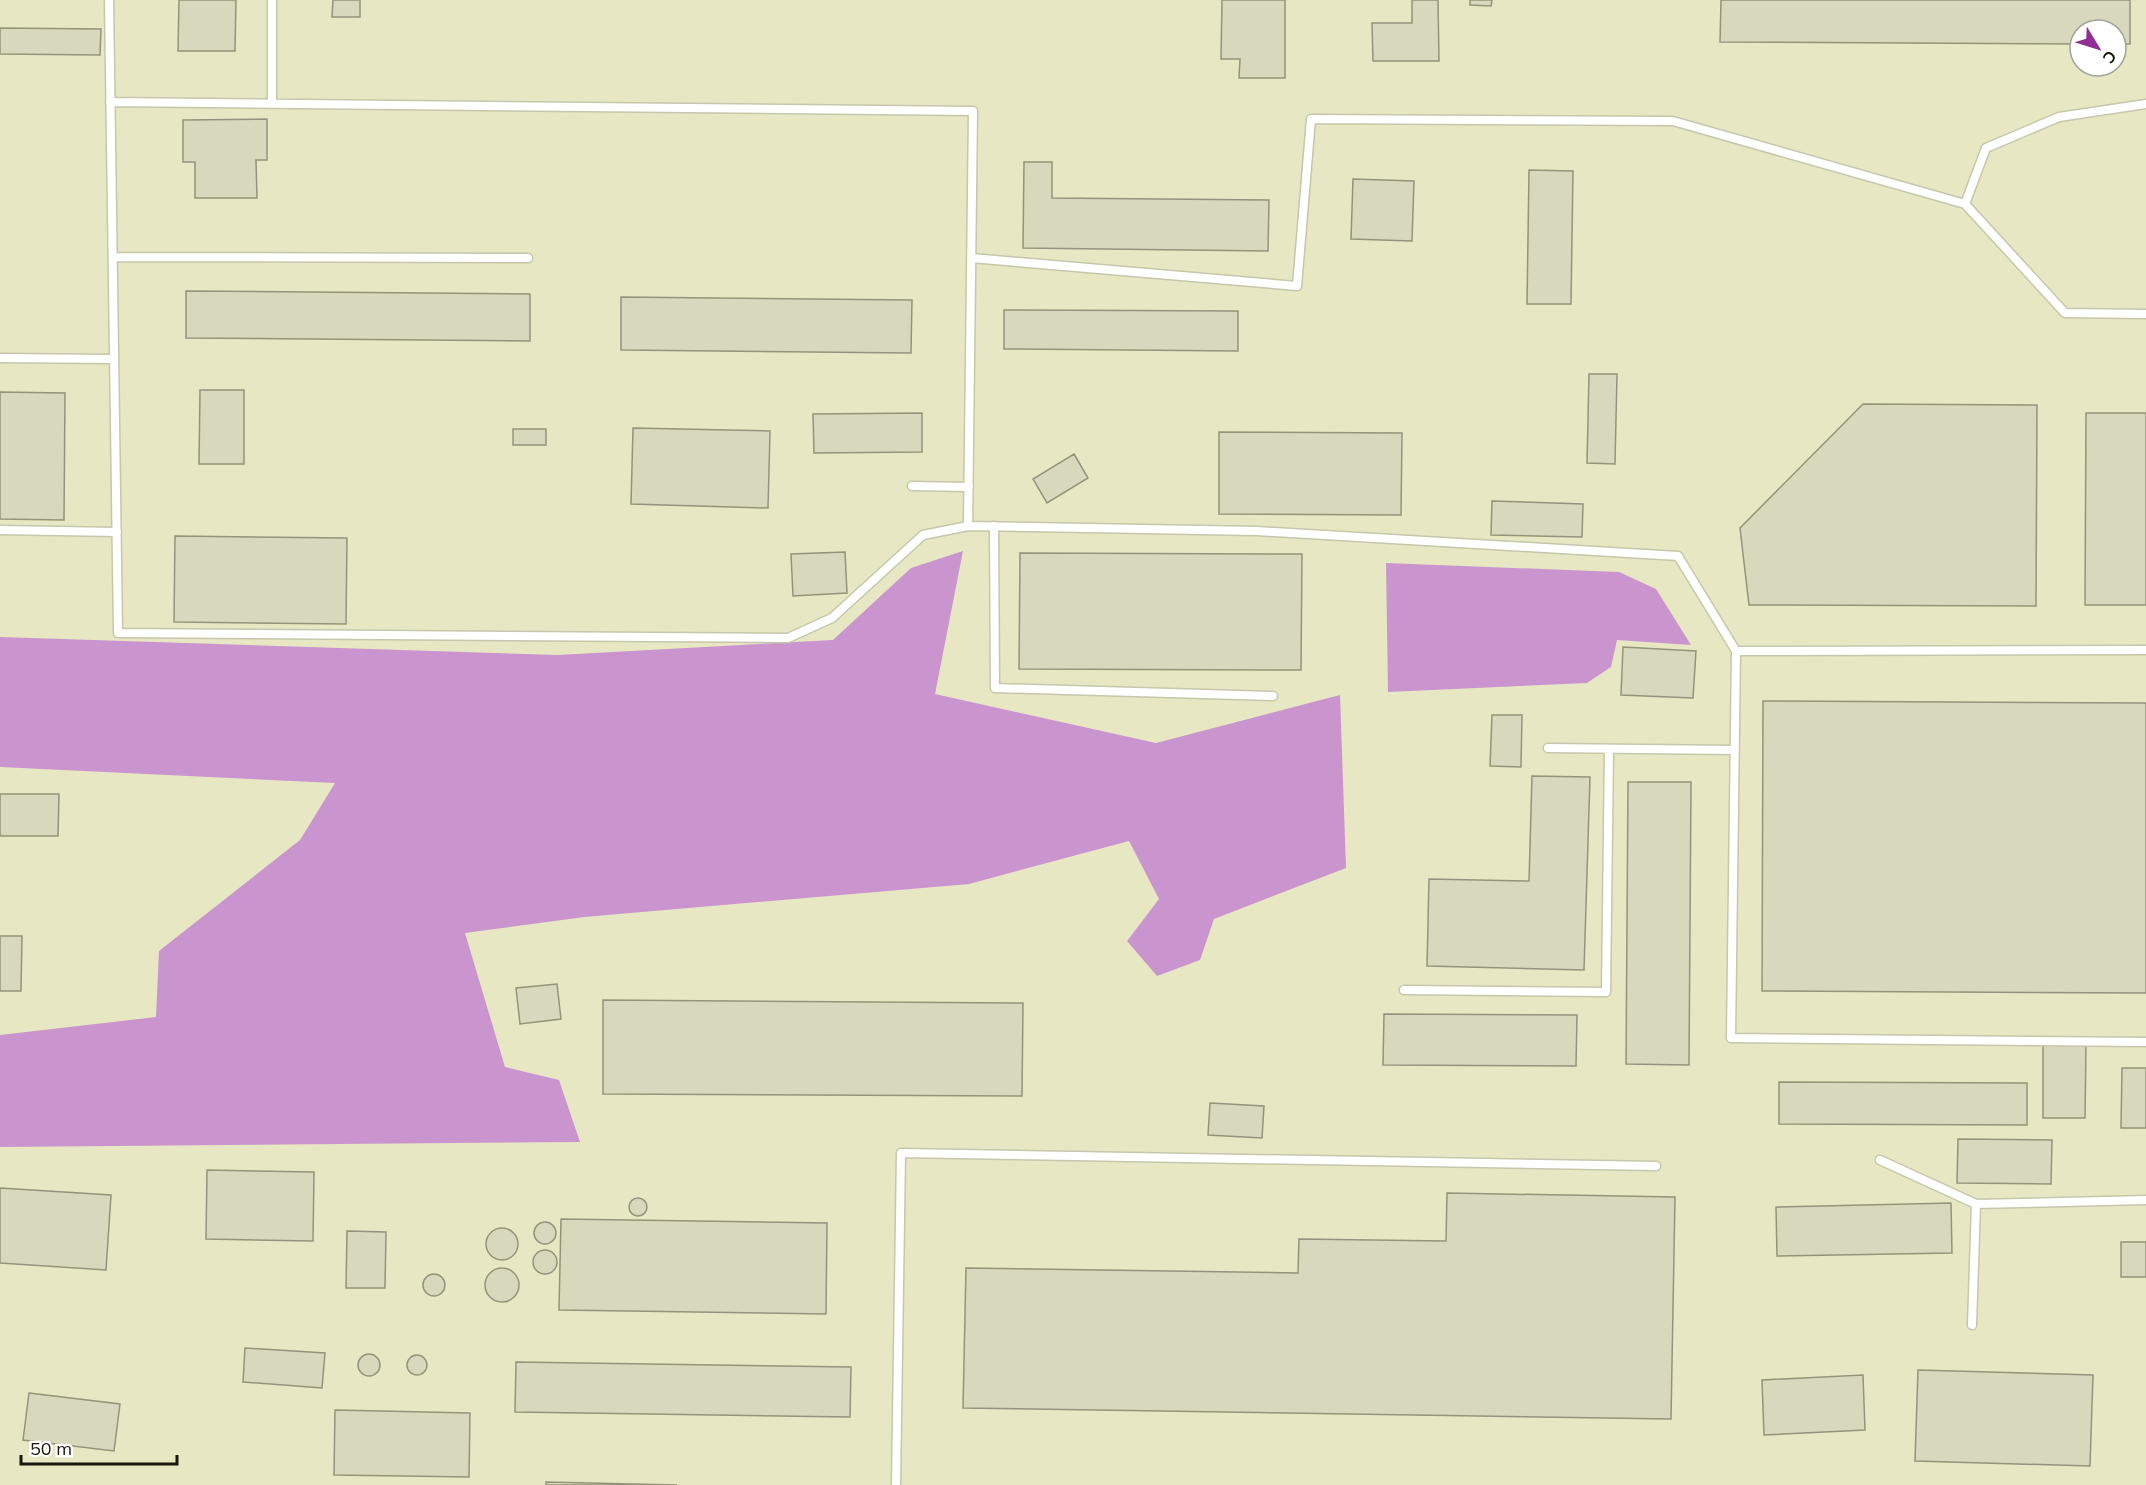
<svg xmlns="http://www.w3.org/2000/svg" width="2146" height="1485" font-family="Mulish,sans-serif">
<rect width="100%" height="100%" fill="#f3f4d7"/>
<!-- built -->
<path fill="#e7e7c3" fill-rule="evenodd" d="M0,0H2146V1485H0ZM2080,30H2116V66H2080Z"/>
<!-- forest -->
<path fill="#ca95ce" d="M963,551L935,694L1156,743L1340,695L1346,868L1214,919L1200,960L1157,976L1127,941L1159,899L1129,841L969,884L584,917L465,933L505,1067L559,1080L580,1142L0,1147V1035L156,1017L159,951L300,840L335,783L0,767V637L558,655L833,640L911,568Z
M1386,563L1619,572L1656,589L1691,645L1617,640L1611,667L1587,683L1388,692Z"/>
<!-- building -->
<path fill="#d8d8bc" stroke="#94947a" stroke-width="1.5" d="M179,0H236L235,51H178Z
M333,0H360V17H332Z
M1222,0H1285V78H1239L1240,59H1221Z
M1412,0H1438L1439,61H1373L1372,23H1412Z
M1470,0H1492L1491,6L1470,5Z
M1721,0H2130V44H2116V30H2080V44L1720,42Z
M0,28L101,29L100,55L0,54Z
M267,119V160H256L257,198H195V162H183V120Z
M1024,162H1052V198L1269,200L1268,251L1023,248Z
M1529,170L1573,171L1571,304H1527Z
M1353,179L1414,181L1412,241L1351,239Z
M186,291L530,294V341L186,338Z
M621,297L912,300L911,353L621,350Z
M1004,310L1238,311V351L1004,349Z
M1589,374H1617L1615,464L1587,463Z
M200,390H244V464H199Z
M0,392L65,393L64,520L0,519Z
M1863,404L2037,405L2036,606L1749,605L1740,528Z
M922,413V452L814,453L813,414Z
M2086,413H2146V605H2085Z
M633,428L770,431L768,508L631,504Z
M513,429H546V445H513Z
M1219,432L1402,433L1401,515L1219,514Z
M1074,454L1088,478L1047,503L1033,479Z
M1492,501L1583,504L1582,537L1491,535Z
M175,536L347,538L346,624L174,622Z
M845,552L847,593L793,596L791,554Z
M1020,553L1302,554L1301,670L1019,669Z
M1623,647L1696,651L1693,698L1621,695Z
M1763,701L2146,703V993L1762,991Z
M1492,715H1522L1521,767L1490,766Z
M1532,776L1590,777L1584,970L1427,966L1429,879L1529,881Z
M1628,782H1691L1689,1065L1626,1064Z
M0,794H59L58,836H0Z
M0,936H22L21,991H0Z
M557,984L561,1019L520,1024L516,988Z
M603,1000L1023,1003L1022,1096L603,1094Z
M1384,1014L1577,1015L1576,1066L1383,1065Z
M2043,1044H2086L2085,1118H2043Z
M2122,1068H2146V1128H2121Z
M1779,1082L2027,1083V1125L1779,1124Z
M1210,1103L1264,1106L1262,1138L1208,1135Z
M1958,1139L2052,1140L2051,1184L1957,1183Z
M207,1170L314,1172L313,1241L206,1239Z
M0,1188L111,1195L106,1270L0,1263Z
M1447,1193L1675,1197L1671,1419L963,1408L966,1268L1298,1273L1299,1239L1446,1241Z
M629 1207a9 9 0 1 1 18 0a9 9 0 1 1-18 0Z
M1951,1203L1952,1253L1777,1256L1776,1207Z
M561,1219L827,1223L826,1314L559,1310Z
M534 1233a11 11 0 1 1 22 0a11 11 0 1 1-22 0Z
M486 1244a16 16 0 1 1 32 0a16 16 0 1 1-32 0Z
M347,1231L386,1232L385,1288H346Z
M2121,1242H2146V1277H2121Z
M533 1262a12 12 0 1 1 24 0a12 12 0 1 1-24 0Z
M485 1285a17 17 0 1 1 34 0a17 17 0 1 1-34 0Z
M423 1285a11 11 0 1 1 22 0a11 11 0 1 1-22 0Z
M245,1348L325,1353L322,1388L243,1382Z
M358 1365a11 11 0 1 1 22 0a11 11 0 1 1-22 0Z
M407 1365a10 10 0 1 1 20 0a10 10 0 1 1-20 0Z
M516,1362L851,1367L850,1417L515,1412Z
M1918,1370L2093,1375L2090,1466L1915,1461Z
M1863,1375L1865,1430L1764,1435L1762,1380Z
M29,1393L120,1404L114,1451L23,1440Z
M335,1410L470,1413L469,1477L334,1475Z
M546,1482L677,1485H546Z"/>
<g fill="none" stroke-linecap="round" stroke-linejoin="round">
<defs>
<path id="service" d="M109,0L118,633L788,638L832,618L923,535L968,526L1257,531L1678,556L1736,651L2146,650
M272,0V104
M110,102L973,111L968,526
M1965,204L1986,148L2059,117L2146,104
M113,257L528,258
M971,258L1297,286L1311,119L1673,121L1965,204L2065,313L2146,314
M0,358L114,359
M912,486L969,487
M994,526L995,688L1273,696
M0,530L117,532
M1736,651L1731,1038L2146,1042
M1548,748L1734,750
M1404,990L1606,992L1609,749
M1880,1160L1976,1204L2146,1200
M1972,1325L1976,1204
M896,1485L901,1153L1656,1166"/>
</defs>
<!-- service casing -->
<use href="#service" stroke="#c6c7ab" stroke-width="11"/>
<!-- service -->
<use href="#service" stroke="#fff" stroke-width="8"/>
</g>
<!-- north arrow -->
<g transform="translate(2098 48) rotate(128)"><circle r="28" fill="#ffffff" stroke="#a2a29e" stroke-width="1.5"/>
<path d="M0-4.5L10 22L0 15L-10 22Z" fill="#8f2e97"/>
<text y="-9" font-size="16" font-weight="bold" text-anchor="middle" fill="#17170d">С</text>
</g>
<!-- scale -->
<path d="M21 1455v9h156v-9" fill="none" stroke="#17170d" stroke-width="3"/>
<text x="30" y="1455" font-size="18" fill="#17170d" stroke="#ffffff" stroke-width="4.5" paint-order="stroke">50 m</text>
</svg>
